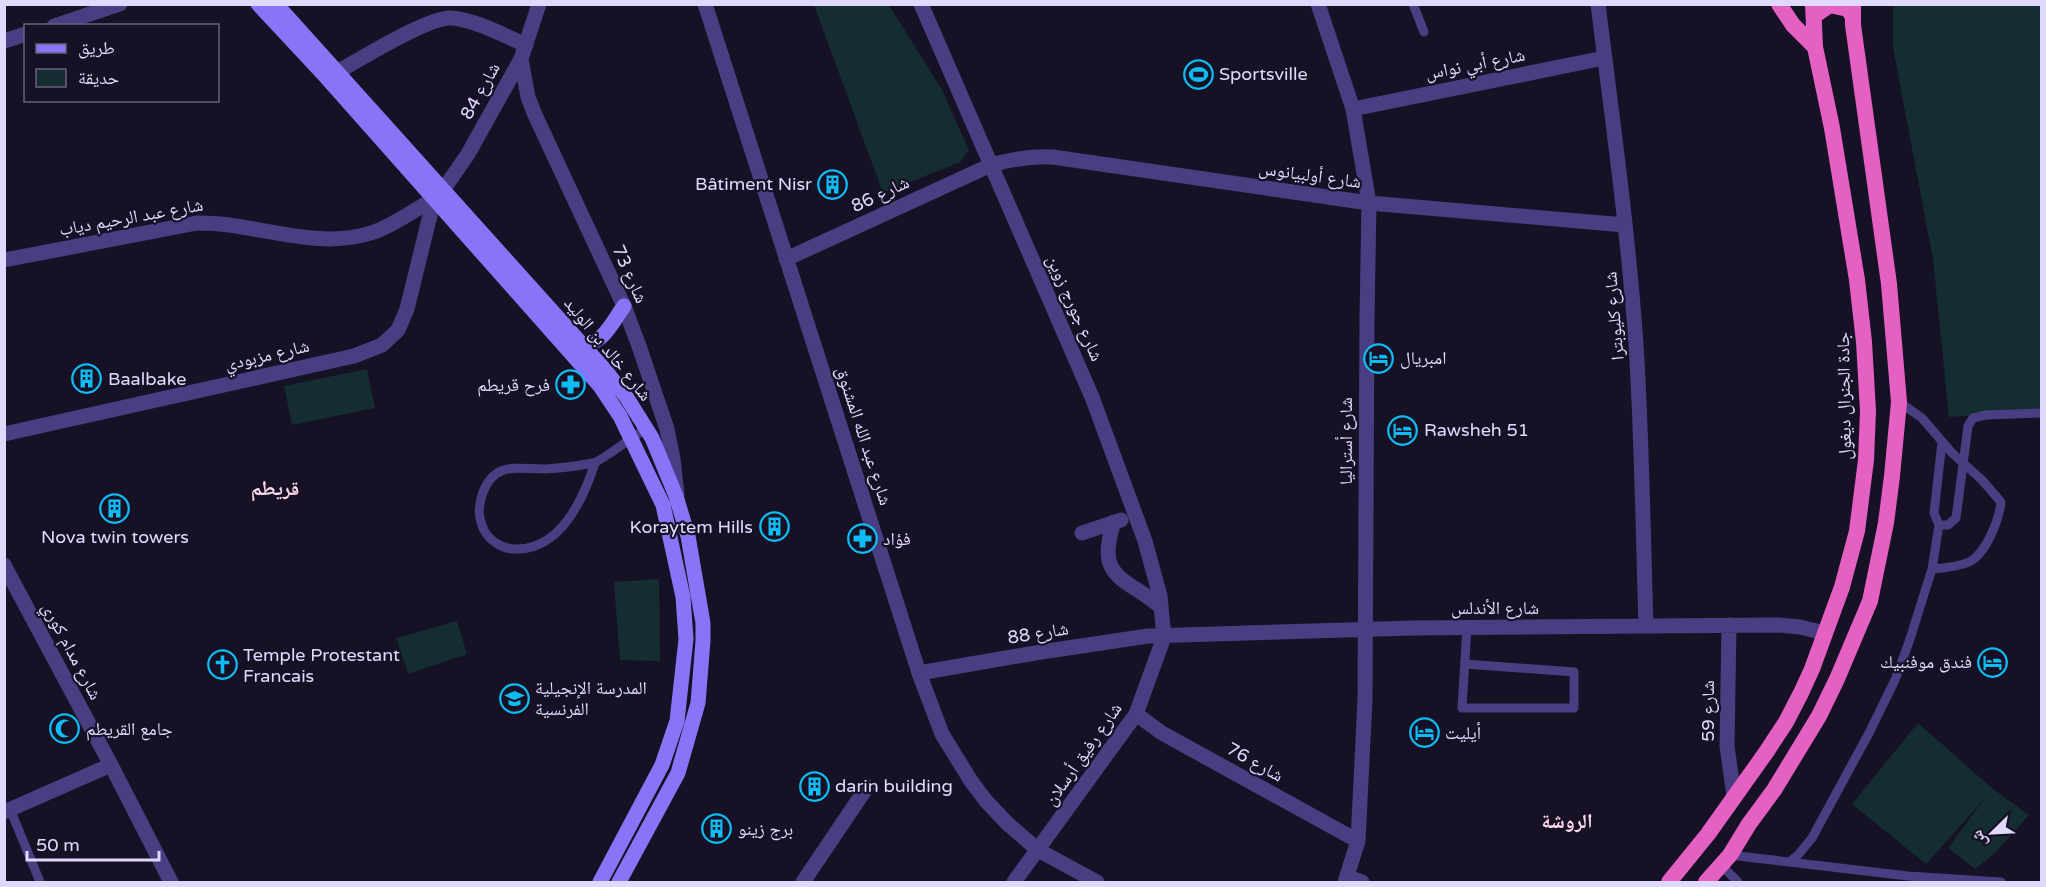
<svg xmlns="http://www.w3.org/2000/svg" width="2046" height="887" font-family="'Varela Round','Noto Naskh Arabic',sans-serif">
<rect width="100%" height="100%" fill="#171126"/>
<!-- green -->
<path fill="#142d30" d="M814,5H889L941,88L969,150L960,162L883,193Z
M1893,5H2041V411L1949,417L1933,259L1893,48Z
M367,369L375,408L292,425L284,386Z
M659,579L660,661L620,660L614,582Z
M457,621L467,654L408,674L396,638Z
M1918,723L1993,789L2029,815L1995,853L1975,869L1948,848L1985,798L1926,864L1852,804Z"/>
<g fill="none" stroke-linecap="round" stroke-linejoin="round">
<!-- service -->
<path stroke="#4a3e82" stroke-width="9" d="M1413,4L1424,32
M1899,402L1922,418L1952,453
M595,463C583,500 560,552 513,549C501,548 489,540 484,530C478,517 478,508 482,495C494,459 519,470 547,469C562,468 578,466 593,463C602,461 634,435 646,429
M1939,525H1948L1956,518L1968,426L1973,418L1986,415L2042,413
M1932,569C1943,568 1958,567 1969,562C1986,554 1999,520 2001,502L1982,480
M1465,664L1574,672V708H1462L1467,627
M10,809L40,882
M1730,855L1908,876L2001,882
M1789,862L1798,855L1812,838L1869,733L1895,680L1909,642L1932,569L1939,525L1934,513L1942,442
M1721,865L1738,882"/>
<!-- minor -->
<path stroke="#4a3e82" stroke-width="15" d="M705,4L919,673L942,734L971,781L986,801L1007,823L1038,850L1097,882
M921,4L1092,397L1145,541L1160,596L1164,637L1136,714L1014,882
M1318,4L1353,109L1369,203L1367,318L1365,700L1358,841L1345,882
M1598,4C1612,117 1628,230 1636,344C1642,438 1643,532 1646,626
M521,59L528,97L535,115L624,306L639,346L667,429L673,459L677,494
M337,72C361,59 428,17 451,18C474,19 505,36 526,45
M1353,109L1604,58
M443,190L468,154L521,59L539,4
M786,259L991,165C1012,159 1031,156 1053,157L1369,203L1625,225
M4,260L197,223C255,222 316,252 374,232C392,226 416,209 434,199
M4,434L354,356L382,345L398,330L407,309L434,199
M1114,522C1095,579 1124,576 1161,607
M1082,533L1121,520
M1729,625L1727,746L1734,796
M919,673L1041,652L1148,636L1413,628L1778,625L1800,627L1825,633
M1136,714L1162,733L1358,841
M4,812L111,765
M1348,877L1362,882
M803,882L867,787"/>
<!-- tertiary -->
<path stroke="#4a3e82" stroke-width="15" d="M54,26L120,4
M4,41L26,34
M4,565L111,765L171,882"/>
<!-- secondary -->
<path stroke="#8974f8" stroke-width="15" d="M258,4L326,77L600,386L620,416L663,505L683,597L686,639L677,721L662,765L600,882
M276,4L606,371L627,398L652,438L676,496L688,536L703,623V641L698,703L678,773L619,882
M578,345C603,346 611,324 624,306"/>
<!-- trunk -->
<path stroke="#e560c3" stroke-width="16" d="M1779,4L1793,25L1815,47
M1814,16L1830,5L1848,9L1853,17
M1669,882L1708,834L1767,751L1786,722L1801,693L1812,669L1842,587L1857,531L1866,460L1868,411L1864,342L1857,280L1832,128L1815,47L1813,4
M1706,882L1730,855L1749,824L1774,790L1819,716L1837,679L1870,601L1886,523L1892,476L1899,402L1889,284L1853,25V4"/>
<!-- service-bridge -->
<path stroke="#4a3e82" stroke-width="9" d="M1952,453L1982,480"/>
</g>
<!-- icons -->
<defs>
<symbol id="stadium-ring" viewBox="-11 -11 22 22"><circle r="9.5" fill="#171126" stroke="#0fbcf2" stroke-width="1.5"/><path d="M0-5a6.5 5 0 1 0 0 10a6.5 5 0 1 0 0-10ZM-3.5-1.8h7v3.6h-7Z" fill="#0fbcf2"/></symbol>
<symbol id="building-ring" viewBox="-11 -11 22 22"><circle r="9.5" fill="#171126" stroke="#0fbcf2" stroke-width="1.5"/><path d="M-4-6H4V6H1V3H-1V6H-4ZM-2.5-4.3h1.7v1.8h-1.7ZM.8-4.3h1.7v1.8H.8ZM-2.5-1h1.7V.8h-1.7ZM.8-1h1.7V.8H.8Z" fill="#0fbcf2"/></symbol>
<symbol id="hotel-ring" viewBox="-11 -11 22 22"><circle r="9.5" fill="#171126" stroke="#0fbcf2" stroke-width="1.5"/><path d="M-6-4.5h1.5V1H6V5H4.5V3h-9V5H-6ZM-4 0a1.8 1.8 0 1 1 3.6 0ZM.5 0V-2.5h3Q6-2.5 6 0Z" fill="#0fbcf2"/></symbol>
<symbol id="pharmacy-ring" viewBox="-11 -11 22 22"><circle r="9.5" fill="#171126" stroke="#0fbcf2" stroke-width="1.5"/><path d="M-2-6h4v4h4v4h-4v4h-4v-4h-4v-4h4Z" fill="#0fbcf2"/></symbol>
<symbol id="church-ring" viewBox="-11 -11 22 22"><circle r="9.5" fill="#171126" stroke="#0fbcf2" stroke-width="1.5"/><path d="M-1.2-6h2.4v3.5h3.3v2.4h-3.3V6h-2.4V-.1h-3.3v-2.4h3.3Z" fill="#0fbcf2"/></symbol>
<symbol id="school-ring" viewBox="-11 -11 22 22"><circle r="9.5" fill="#171126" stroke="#0fbcf2" stroke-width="1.5"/><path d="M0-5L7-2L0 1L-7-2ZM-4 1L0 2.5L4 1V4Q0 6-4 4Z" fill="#0fbcf2"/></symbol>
<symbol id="mosque-ring" viewBox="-11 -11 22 22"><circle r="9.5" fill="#171126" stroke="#0fbcf2" stroke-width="1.5"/><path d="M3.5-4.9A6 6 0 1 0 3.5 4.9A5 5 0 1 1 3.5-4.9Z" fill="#0fbcf2"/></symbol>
</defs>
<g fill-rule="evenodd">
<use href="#stadium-ring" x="1182" y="58" width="33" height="33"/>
<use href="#building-ring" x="816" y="168" width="33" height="33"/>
<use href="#hotel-ring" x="1362" y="342" width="33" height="33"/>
<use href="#building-ring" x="70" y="362" width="33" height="33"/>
<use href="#pharmacy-ring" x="554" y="368" width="33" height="33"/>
<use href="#hotel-ring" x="1386" y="414" width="33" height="33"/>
<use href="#building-ring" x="98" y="492" width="33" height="33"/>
<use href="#building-ring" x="758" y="510" width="33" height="33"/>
<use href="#pharmacy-ring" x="846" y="522" width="33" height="33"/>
<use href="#hotel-ring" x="1976" y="646" width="33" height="33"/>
<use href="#church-ring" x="206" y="648" width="33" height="33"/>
<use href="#school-ring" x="498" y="682" width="33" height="33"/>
<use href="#mosque-ring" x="48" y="712" width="33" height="33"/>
<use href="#hotel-ring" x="1408" y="716" width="33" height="33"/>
<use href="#building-ring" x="798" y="770" width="33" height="33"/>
<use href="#building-ring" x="700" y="812" width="33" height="33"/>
</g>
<g text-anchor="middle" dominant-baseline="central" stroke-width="4.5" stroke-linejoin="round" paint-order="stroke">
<!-- street labels -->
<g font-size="18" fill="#e1d8fd" stroke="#171126">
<text transform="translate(1475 64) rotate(-11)">شارع أبي نواس</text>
<text transform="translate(480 91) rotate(-61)">شارع 84</text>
<text transform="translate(1310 175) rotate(8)">شارع أولبيانوس</text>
<text transform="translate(880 194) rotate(-25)">شارع 86</text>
<text transform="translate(131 217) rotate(-10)">شارع عبد الرحيم دياب</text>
<text transform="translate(630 274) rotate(66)">شارع 73</text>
<text transform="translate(1075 308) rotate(66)">شارع جورج زوين</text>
<text transform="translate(1614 316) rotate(-95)">شارع كليوبترا</text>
<text transform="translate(608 349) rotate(51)">شارع خالد بن الوليد</text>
<text transform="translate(267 355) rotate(-13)">شارع مزبودي</text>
<text transform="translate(1844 396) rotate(-91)">جادة الجنرال ديغول</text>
<text transform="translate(864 436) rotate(72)">شارع عبد الله المشنوق</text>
<text transform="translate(1346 441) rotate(-90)">شارع أستراليا</text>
<text x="1495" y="608">شارع الأندلس</text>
<text transform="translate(1038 633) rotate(-9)">شارع 88</text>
<text transform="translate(72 651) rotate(62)">شارع مدام كوري</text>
<text transform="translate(1708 711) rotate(-90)">شارع 59</text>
<text transform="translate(1083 754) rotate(-55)">شارع رفيق أرسلان</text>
<text transform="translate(1255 762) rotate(29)">شارع 76</text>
</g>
<!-- poi labels -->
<g font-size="18" fill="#e1d8fd" stroke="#171126" text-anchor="start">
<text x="1219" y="74">Sportsville</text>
<text x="812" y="184" text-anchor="end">Bâtiment Nisr</text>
<text x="1400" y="358">امبريال</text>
<text x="108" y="379">Baalbake</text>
<text x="550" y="385" text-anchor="end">فرح قريطم</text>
<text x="1424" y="430">Rawsheh 51</text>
<text x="753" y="527" text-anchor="end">Koraytem Hills</text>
<text x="115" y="537" text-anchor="middle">Nova twin towers</text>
<text x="883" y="539">فؤاد</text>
<text x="243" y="655">Temple Protestant<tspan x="243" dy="21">Francais</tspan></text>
<text x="1972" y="662" text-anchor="end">فندق موفنبيك</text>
<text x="535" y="688">المدرسة الإنجيلية<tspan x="535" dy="21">الفرنسية</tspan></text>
<text x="86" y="729">جامع القريطم</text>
<text x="1445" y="733">أيليت</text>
<text x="835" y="786">darin building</text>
<text x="738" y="829">برج زينو</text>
</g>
<!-- neighbourhood labels -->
<g font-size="20" font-weight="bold" fill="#fddaeb" stroke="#171126">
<text x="275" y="489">قريطم</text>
<text x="1567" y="822">الروشة</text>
</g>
</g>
<!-- border -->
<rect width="2046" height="887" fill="none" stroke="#e1d8fd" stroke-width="12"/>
<!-- legend -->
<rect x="24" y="24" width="195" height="78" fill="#171126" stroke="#68617c" stroke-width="1.5"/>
<rect x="36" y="44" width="30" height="9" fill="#8974f8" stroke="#68617c" stroke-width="1.5"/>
<text x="78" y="54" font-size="18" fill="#e1d8fd">طريق</text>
<rect x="36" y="69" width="30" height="18" fill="#142d30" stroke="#68617c" stroke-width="1.5"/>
<text x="78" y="84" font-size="18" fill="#e1d8fd">حديقة</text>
<!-- north arrow -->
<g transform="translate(1992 833) rotate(246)" stroke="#171126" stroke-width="4.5" paint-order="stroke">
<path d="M0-4.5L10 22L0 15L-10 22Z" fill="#e1d8fd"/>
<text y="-9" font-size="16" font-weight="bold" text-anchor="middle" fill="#e1d8fd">ش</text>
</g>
<!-- scale -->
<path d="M27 851v9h132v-9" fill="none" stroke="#e1d8fd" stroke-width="3"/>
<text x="36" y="851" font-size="18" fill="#e1d8fd" stroke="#171126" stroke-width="4.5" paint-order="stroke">50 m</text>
</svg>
